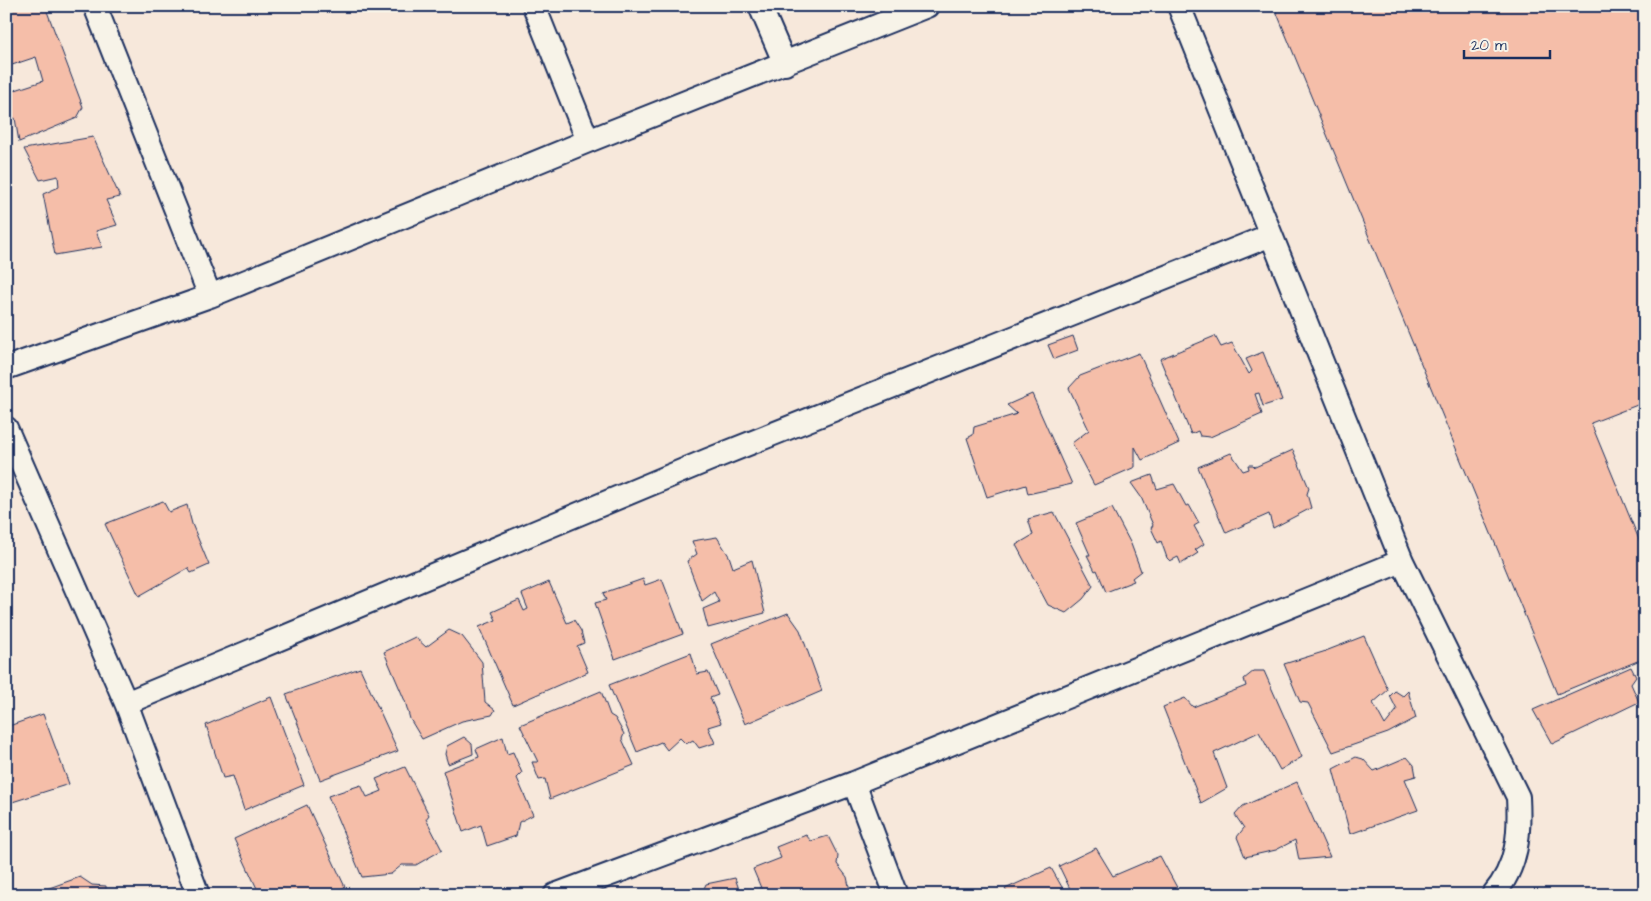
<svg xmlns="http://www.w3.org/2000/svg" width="1651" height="901" font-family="'Architects Daughter',sans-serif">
<rect width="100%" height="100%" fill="#f7e8db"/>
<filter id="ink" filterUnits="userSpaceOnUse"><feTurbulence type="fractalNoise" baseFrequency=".02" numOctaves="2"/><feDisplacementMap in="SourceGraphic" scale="10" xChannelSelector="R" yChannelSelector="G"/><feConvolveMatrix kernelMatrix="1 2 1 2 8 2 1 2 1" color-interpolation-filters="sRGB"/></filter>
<g filter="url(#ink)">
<!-- building -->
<path fill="#f5bea9" stroke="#1b2f5e" d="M20,6H45L83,107L77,118L19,142L15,118L6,119V93L43,81L36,57L6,67V11Z
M1274,6H1645V402L1591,423L1645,554V658L1557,694Z
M93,137L120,197L106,200L117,225L96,231L102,247L55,255L43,194L59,187L58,176L40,180L24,149Z
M1073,336L1078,350L1054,359L1048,345Z
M1215,336L1221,347L1232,343L1249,374L1252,371L1246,359L1263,352L1282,400L1263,406L1259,393L1255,394L1262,414L1210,437L1200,436L1198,431L1191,434L1160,359Z
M1139,353L1179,443L1142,460L1135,447V467L1094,485L1072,443L1089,430L1069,388L1080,376Z
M1032,394L1072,484L1028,494L1026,485L987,497L967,438L973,435L974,427L1017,414L1007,405Z
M1293,450L1309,488L1307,494L1311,508L1273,528L1269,514L1226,533L1198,467L1231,453L1243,471L1249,469L1248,465H1253L1255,467Z
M1152,475L1157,489L1174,484L1186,506L1189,505L1199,523L1194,526L1204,544L1195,550L1198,553L1181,564L1178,557L1170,561L1167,558L1161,541L1158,543L1151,528L1153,525L1141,497L1131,483Z
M163,501L169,512L187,505L192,524L209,565L191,573L188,568L139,596L105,524Z
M1112,508L1131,544L1141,571L1132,578L1134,581L1106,592L1097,570L1095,571L1087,555H1090L1076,523Z
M1054,512L1093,586L1083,599L1066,613L1048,605L1016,545L1033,535L1028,519Z
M717,537L729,556L733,568L752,560L765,613L708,628L703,609L719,602L714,592L702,601L687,561L697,554L692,541Z
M643,579L645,585L662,579L683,634L615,659L595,603L606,600L603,593Z
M549,582L567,623L574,620L581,631L584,643L577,646L588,672L513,705L479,627L496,620L492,612L519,600L524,611L528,609L522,594Z
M788,613L800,630L822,691L745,724L711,644Z
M449,630L462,636L482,662L485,702L495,710L492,715L462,721L422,739L410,719L405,701L384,652L415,637L426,647Z
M1364,636L1388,690L1373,703L1385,725L1397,710L1390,696L1395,691L1403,696L1408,691L1416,718L1388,733L1333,752L1308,703L1300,702L1284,664L1323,652Z
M691,653L697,674L708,672L718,695L710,698L721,723L708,727L715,743L699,748L693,740L686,744L680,738L667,750L661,742L637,752L609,685Z
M1631,667L1636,677L1631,684L1639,702L1552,744L1533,710Z
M360,668L398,751L320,780L286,694Z
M1254,671H1264L1302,757L1280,770L1259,732L1214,753L1227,788L1201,803L1163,707L1185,698L1193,707L1246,686L1244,679Z
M601,691L610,715L615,718L624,734L622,739L634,765L550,799L545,779L539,780L532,762H538L520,725Z
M271,697L304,785L244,810L233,776L223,778L206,725Z
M43,714L69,784L6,804V727Z
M464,737L472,744L473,754L448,764L445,754L447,746Z
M503,737L507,754L513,752L522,773L517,778L533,815L519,822L516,836L487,846L481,825L463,832L443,771L479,757L476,749Z
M1356,757L1363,759L1374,771L1407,757L1414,765L1416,776L1405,779L1418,810L1350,834L1333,769Z
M405,767L429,815L426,819L442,850L416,865H402L391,874L362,877L328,796L361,785L367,797L382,791L376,779Z
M1297,782L1330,857L1299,860L1295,840L1276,850L1245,857L1237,837L1244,828L1235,815L1243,806Z
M307,805L345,887L329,895H260L234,839Z
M806,835L811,841L828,836L838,856L837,864L847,877L851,895H764L753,869L781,858L776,847Z
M1096,848L1113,876L1160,856L1181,895H1073L1059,866Z
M1051,868L1066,894L1009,895L1005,889Z
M80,877L92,885L106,886V893L115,895H39L38,892Z
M735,878L741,895H701L706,884Z"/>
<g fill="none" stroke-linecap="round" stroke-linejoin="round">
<defs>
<path id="street" d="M95,6L210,296
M534,6L588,141
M760,6L785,64
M1179,6L1402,561L1518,797C1520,834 1518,866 1493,895
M6,368L210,296L588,141L927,6
M6,428L126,703L198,895
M126,703L708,460L1271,235
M854,783L896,895
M555,895L854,783L1402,561"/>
</defs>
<!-- street casing -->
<use href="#street" stroke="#1b2f5e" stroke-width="26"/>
<!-- street -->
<use href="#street" stroke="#f7f3e8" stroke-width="22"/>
</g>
</g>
<!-- margin -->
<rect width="1651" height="901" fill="none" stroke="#f7f3e8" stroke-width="25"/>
<rect x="12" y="12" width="1626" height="876" fill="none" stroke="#1b2f5e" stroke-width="2" filter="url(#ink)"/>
<!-- scale -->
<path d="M1464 50v8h86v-8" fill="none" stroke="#1b2f5e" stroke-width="2.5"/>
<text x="1471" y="50" font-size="15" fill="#1b2f5e" stroke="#f7f3e8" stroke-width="4" paint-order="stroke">20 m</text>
</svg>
